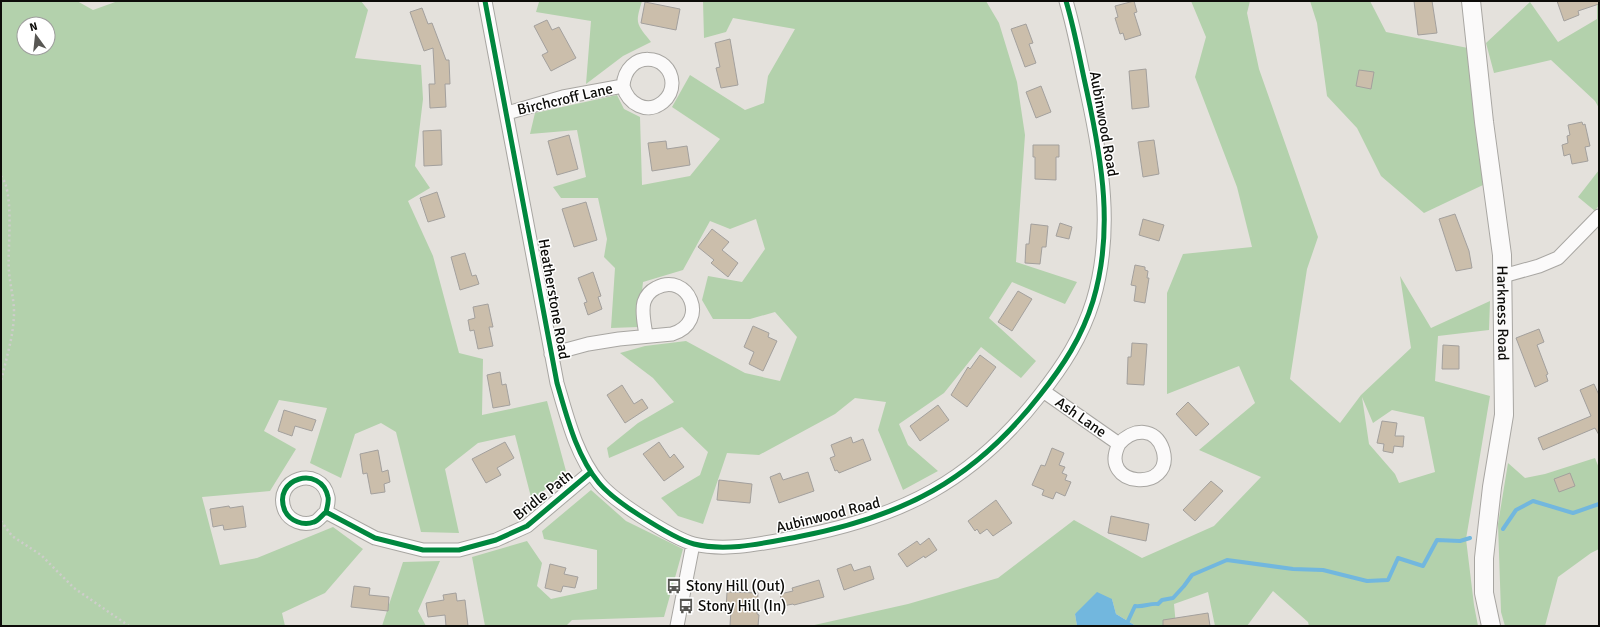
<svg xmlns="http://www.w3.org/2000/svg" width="1600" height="627" font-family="Signika,sans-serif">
<rect width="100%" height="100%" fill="#e4e1dc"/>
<!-- green -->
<path fill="#b3d1ac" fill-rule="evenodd" d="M1,1H77L93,10L118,1H361L368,10L355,58L421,65L423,99L415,166L430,188L408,201L433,256L459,353L483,359L482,415L547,401L566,471L532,501L515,435L478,443L445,469L459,533L421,532L396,432L381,423L355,434L341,478L310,463L327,408L279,400L264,431L296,449L270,491L202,497L220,565L257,558L333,527L363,549L325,593L282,613L285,626H1ZM24,24H48V48H24Z
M542,1H642C635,24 636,23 651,42L623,56L586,84L591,21L536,12L539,2Z
M703,1H986L999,23L1017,82L1025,135L1016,262L1077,282L1065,304L1012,282L989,318L1036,361L1021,378L981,347L944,393L899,424L908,445L938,471L903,490L878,430L886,402L855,398L835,414L759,455L727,453L703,524L678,516L661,498L700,475L708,452L682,427L609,458L607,448L638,423L674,402L653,378L620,353L645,346L686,341L745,373L780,381L797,337L775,312L750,319H713L702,300L708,276L742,282L765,249L756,219L730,229L710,221L683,270L643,282L638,327L611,328L615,268L604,257L607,239L598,198H561L553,187L586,177L577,130L530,134L535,113L617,95L624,109L640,117L642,185L690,176L720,139L672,107L690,75L745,110L764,103L768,76L795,29L733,18L726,32L704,38Z
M1191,1H1250L1247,13L1259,69L1318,237L1307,269L1290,379L1340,423L1361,395L1411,348L1400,276L1431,328L1490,301L1489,330L1438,336L1435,381L1490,396L1466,539L1474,605L1478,626H1309L1308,622L1273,591L1247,626H1215L1208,592L1174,604L1176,626H1136L1116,614L1112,599L1075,614L1077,626H810L908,604L998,578L1074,520L1142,558L1214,526L1261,477L1199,450L1255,403L1239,366L1167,394V293L1183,254L1252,247L1237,187L1195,77L1206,37ZM1362,397L1373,423L1392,410L1424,417L1435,472L1399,483L1395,474L1369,444Z
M1310,1H1370L1386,32L1468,48L1483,185L1424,213L1381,176L1357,128L1327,96L1317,23Z
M1597,1H1599V108L1595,101L1551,60L1494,73L1486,43L1530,2L1558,42L1597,19Z
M1599,170V205L1595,211L1578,197Z
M1595,458L1599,468V549L1591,553L1558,577L1545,626H1505L1501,612L1498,524L1508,463L1525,478L1545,474Z
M591,490L626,521L683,549L664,617L572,620L566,626H485L472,557L527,541L542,563L537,586L551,599L597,589V550L544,539L542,531Z
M440,561L418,611L426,626H382L403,562Z"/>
<!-- water -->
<path fill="#72b7de" d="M1097,592L1112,599L1116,614L1136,626H1077L1075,614Z"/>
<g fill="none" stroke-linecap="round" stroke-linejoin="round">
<!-- stream -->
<path stroke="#72b7de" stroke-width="4" d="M1503,529L1516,510L1533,501L1573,513L1599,504
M1128,621L1135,606C1144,607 1150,603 1158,604L1162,600L1173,598L1184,586L1192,575L1227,560L1293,569L1323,570L1367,581L1388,580L1398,558L1423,566L1437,540L1460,541L1470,538"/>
</g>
<!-- building -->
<path fill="#cbbeab" stroke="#a3a09d" d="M1134,1L1137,12L1134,13L1141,35L1125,40L1123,33L1120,34L1115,18L1118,17L1115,6Z
M1414,1H1432L1437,33L1418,35Z
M1557,1H1599V4L1578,11L1579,15L1564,21Z
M645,2L680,9L676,30L641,23Z
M422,8L428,24L432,23L446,60H449L450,84H445L446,107L430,108L429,84H435L433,48L424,51L410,12Z
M547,20L552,30L559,27L576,58L551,71L542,55L548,52L534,26Z
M1026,24L1033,43L1029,44L1036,63L1025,67L1011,29Z
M730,39L738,85L721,88L716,68L720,67L715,43Z
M1146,69L1149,107L1132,109L1129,71Z
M1359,70L1374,72L1371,89L1356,86Z
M1041,86L1051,112L1036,118L1026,92Z
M1582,122L1583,125L1585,124L1590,146L1585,147L1588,161L1572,164L1570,154L1564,156L1562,145L1568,143L1567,136L1570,135L1568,125Z
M441,130L442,165L424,166L423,131Z
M569,135L578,169L557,175L548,141Z
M1154,140L1159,174L1143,177L1138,142Z
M666,141L667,149L687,146L690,165L652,171L648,143Z
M1033,145H1059V157H1056V180L1035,179V157H1033Z
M437,192L445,217L428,222L420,198Z
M586,202L597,240L574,247L562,209Z
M1455,214L1469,251L1472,268L1456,271L1439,219Z
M1143,219L1164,225L1159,241L1139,235Z
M1060,223L1072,227L1069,239L1056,236Z
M1031,224L1048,226L1046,247H1042L1040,264L1025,263L1026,244H1029Z
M712,229L729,242L722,250L738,263L728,277L711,263L714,260L698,247Z
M465,253L472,276L476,275L479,284L460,290L451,257Z
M1135,265L1145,267V270L1148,271L1147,278H1149L1145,303L1134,301L1136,286L1131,285Z
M593,272L601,296L598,297L602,309L588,315L584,303L587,302L578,278Z
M1018,291L1032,299L1012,331L998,322Z
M488,304L493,327H489L493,346L478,349L474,330L470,331L468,320L475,318L473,307Z
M753,326L769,333L768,337L777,341L763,371L749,364L754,352L744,347Z
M1539,329L1544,342L1537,345L1548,374L1546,375L1548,381L1535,387L1516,338Z
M1132,343L1147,344L1144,385L1127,384L1128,357H1131Z
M1443,345L1459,346V369H1442Z
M980,355L996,367L967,407L951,395L968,367L970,369Z
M500,372L502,385L506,384L510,405L493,408L487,375Z
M1594,384L1599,395V435L1595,428L1543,450L1538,438L1591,416L1580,390Z
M622,385L634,404L642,399L648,408L625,423L607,395Z
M1188,402L1209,424L1196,436L1176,414Z
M938,405L949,420L920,441L910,426Z
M284,410L316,420L312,431L295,426L292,436L278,431Z
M1382,421L1397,423L1395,436H1404L1403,447L1394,446L1393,453L1383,451L1384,444L1377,443Z
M851,437L853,443L863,439L871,460L839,473L837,470L835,471L830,458L835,456L831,445Z
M505,442L514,458L497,468L501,475L486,483L472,459Z
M659,442L670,458L674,454L684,467L664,481L643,454Z
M1052,448L1064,453L1059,465L1065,467L1062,473L1067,475L1065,480L1071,482L1065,496L1056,492L1053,499L1042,495L1044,490L1032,485L1041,465L1045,466Z
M378,450L382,472L388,470L390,482L384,484L385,492L371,494L367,473L363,474L360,454Z
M808,472L814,491L779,503L770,477L780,473L783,480Z
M1570,473L1575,486L1559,492L1554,479Z
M719,480L752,484L750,503L717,500Z
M1211,481L1223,491L1195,521L1183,510Z
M996,500L1012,523L993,536L987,529L980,534L977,529L975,531L968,521Z
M229,506L230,508L243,506L246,527L224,530L223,525L213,527L210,509Z
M1111,516L1149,524L1146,541L1108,533Z
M929,538L937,550L925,558L924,556L907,567L898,554L917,541L920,545Z
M550,564L566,568L564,574L578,577L575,588L563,586L561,592L545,588Z
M851,564L854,571L870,566L874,579L844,590L837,569Z
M819,580L824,597L794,605L793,604L783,606L780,594L793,591L792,588Z
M354,586L370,588L369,595L389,597L388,611L351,607Z
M727,592L758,593L757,614L759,615L758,626H730L731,609H726Z
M456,593L457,601L465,600L468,626H446L445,615L428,617L426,603L444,600L443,595Z
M1208,613L1210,626H1163V620Z"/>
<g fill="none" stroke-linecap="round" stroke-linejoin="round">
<defs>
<path id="minor" d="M485,1L557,383C567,417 576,455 599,483C610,496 625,506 639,515C653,524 678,540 694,544C727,552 764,543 797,537C902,517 973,481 1040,395C1063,366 1082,337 1093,301C1114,231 1102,161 1087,92C1080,61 1075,31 1066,1
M507,113L563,97L623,86C626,49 671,53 672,83C672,90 669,97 663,102C647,115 628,104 623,86
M1503,276L1539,266L1558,258L1599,216
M551,354L588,344L619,339L672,334C711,322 688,271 656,288C650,291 646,296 644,302C641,312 645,326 646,336
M1043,391L1119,444C1097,488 1175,493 1163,450C1156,427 1133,428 1119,444
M326,512C322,515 318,521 314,522C303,526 290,521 285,511C271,478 321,464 328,497C329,501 327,508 326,512L375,538L423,550H459L496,540L527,526L591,472
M677,626L693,544"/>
<g id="secondary">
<path id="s1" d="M1471,1L1484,122L1502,255L1504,415L1492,487L1484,558V593L1491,626"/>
</g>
</defs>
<!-- minor casing -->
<use href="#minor" stroke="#a8a6a2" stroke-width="15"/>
<!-- secondary casing -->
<use href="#secondary" stroke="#a8a6a2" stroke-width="20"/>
<!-- path -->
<path stroke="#cecdcb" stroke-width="2.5" stroke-dasharray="2 3" stroke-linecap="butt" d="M1,176C15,192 7,250 9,272C10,285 14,299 14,312C14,335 6,359 1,381
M1,521L12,536L41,555L74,588L129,626"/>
<!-- minor -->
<use href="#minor" stroke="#fbfafa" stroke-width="13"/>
<!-- secondary -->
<use href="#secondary" stroke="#fbfafa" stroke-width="18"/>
<defs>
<path id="cycleway" d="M485,1L557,383C567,417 576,455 599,483C610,496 625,506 639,515C653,524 678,540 694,544C727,552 764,543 797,537C902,517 973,481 1040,395C1063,366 1082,337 1093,301C1114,231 1102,161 1087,92C1080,61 1075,31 1066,1
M326,512C322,515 318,521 314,522C303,526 290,521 285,511C271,478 321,464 328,497C329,501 327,508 326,512L375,538L423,550H459L496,540L527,526L591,472"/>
</defs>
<!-- cycleway casing -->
<use href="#cycleway" stroke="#fff" stroke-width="8"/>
<!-- cycleway -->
<use href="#cycleway" stroke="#00873e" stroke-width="5"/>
</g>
<!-- icons -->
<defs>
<symbol id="bus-bare" viewBox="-9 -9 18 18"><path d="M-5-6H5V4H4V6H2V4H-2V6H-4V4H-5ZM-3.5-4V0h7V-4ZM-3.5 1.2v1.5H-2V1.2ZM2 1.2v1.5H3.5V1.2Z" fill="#585753" stroke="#fff" stroke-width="2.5" paint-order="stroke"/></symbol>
</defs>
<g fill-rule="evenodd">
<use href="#bus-bare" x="663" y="575" width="22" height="22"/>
<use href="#bus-bare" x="675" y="595" width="22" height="22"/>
</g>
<g text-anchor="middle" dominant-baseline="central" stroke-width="3" stroke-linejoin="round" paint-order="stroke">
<!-- street labels -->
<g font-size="15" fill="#0d0c09" stroke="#fff">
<text transform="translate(565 99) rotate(-13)">Birchcroff Lane</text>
<text transform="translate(1104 124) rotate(80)">Aubinwood Road</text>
<text transform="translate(554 299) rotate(80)">Heatherstone Road</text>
<text stroke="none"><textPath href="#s1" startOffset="314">Harkness Road</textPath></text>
<text transform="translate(1081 417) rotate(35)">Ash Lane</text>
<text transform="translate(543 495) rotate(-38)">Bridle Path</text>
<text transform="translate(828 515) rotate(-14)">Aubinwood Road</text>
</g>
<!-- poi labels -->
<g font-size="15" fill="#0d0c09" stroke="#fff" text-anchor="start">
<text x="686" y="586">Stony Hill (Out)</text>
<text x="698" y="606">Stony Hill (In)</text>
</g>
</g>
<!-- border -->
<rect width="1600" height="627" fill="none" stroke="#0d0c09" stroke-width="4"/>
<!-- north arrow -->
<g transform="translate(36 36) rotate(345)"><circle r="19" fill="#ffffff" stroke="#9e9e9d"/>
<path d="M0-3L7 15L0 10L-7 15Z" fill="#585753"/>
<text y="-6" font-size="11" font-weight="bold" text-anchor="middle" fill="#0d0c09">N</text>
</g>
</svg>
